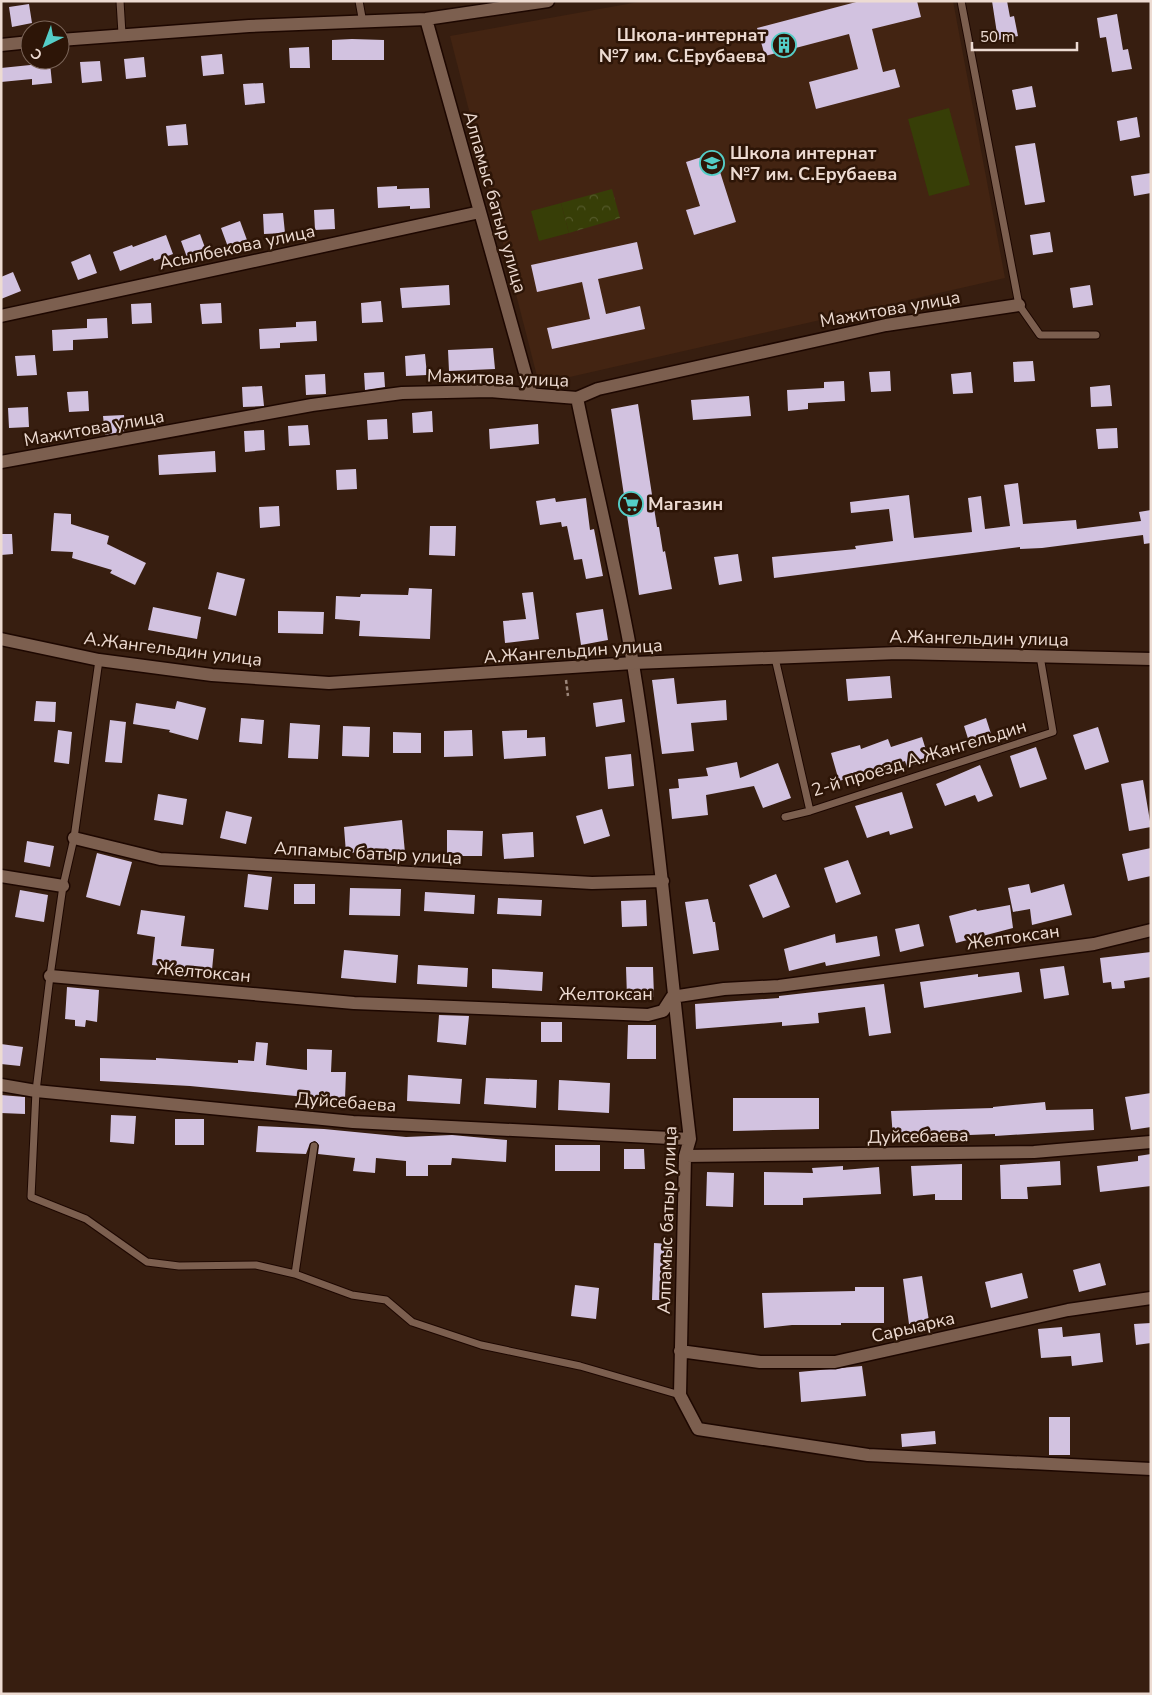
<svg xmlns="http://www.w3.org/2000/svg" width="1152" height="1695" font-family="'Nunito Sans',sans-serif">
<defs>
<pattern id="park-crowns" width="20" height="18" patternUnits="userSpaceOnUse" patternTransform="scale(1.25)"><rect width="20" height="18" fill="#373e07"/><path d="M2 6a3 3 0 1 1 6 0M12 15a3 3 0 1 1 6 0" fill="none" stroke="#54592a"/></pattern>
</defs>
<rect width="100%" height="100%" fill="#371e10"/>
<!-- built -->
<path fill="#432412" d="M644,1H953L1005,278L539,384L450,36Z"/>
<!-- green -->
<path fill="#373e07" d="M949,108L970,185L929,196L908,119Z
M561,203L569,233L539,241L531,211Z"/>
<!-- park -->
<path fill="url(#park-crowns)" d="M612,189L620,218L569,233L561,203Z"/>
<!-- building -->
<path fill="#d2c2e0" d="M860,1H917L921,17L872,29L883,72L895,69L900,87L816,109L809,82L858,69L849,34L765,56L757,28Z
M992,1H1007L1010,17L1014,16L1018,36L998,40Z
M29,4L32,23L12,27L9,7Z
M1117,14L1123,50L1128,49L1132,69L1112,72L1106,37L1100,38L1097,18Z
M352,39L384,40V60H332V40Z
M309,47L310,68H290L289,48Z
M222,54L224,74L203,76L201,56Z
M144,57L146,77L126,79L124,59Z
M100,61L102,81L82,83L80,62Z
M50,63L52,83L32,85V79L1,82V68Z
M263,83L265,103L245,105L243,84Z
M1032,86L1036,107L1016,110L1012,90Z
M1137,117L1140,137L1120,141L1117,121Z
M186,124L188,145L168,146L166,126Z
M1035,143L1045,202L1025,205L1015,146Z
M714,153L736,222L694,235L686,210L700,206L686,162Z
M1151,173V193L1134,196L1131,176Z
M397,186V189L429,188L430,208L410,209V206L378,208L377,187Z
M334,209L335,229L315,230L314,210Z
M283,213L285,233L264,234L263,214Z
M240,221L247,240L228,247L221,228Z
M1050,232L1053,252L1033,255L1030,235Z
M200,234L207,253L188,260L181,241Z
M166,235L173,254L154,261L153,258L120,271L113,252L132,245L133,247Z
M637,242L643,269L598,279L606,314L640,306L645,329L552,349L547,328L590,319L582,282L537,292L531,265Z
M90,254L97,273L78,280L71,262Z
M13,272L21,291L1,299V277Z
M449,285L450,305L402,308L400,288Z
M1090,285L1093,305L1073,308L1070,288Z
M381,301L383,322L362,323L361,303Z
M151,303L152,323L132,324L131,304Z
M221,303L222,323L202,324L200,304Z
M107,318L108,338L73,340V350L53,351L52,330L87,328V319Z
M316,321L317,341L280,343V348L260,349L259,329L296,327V322Z
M493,348L495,369L449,371L448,350Z
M425,354L427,375L406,376L405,356Z
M35,355L37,375L17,376L15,356Z
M1033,361L1035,381L1014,382L1013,362Z
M890,371L891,391L871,392L869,372Z
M384,372L385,387L365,390L364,373Z
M971,372L973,393L953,394L951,374Z
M325,374L326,394L306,395L305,375Z
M844,381L845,401L808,403V409L788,411L787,390L824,388V382Z
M1110,385L1112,406L1091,407L1090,387Z
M262,386L264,406L243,407L242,387Z
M88,391L89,411L69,412L67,392Z
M749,396L751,416L693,420L691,400Z
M638,404L657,527H659L663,552L665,551L672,589L639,595L611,409Z
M28,407L29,427L9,428L8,408Z
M432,411L433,432L413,433L412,413Z
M124,415L125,431L105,435L103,416Z
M387,419L388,439L368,440L367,420Z
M538,424L539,444L490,449L489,429Z
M308,425L310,445L289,446L288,426Z
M1117,428L1118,448L1098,449L1096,429Z
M264,430L265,450L245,452L244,431Z
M215,451L216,472L159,475L158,455Z
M356,469L357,489L337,490L336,470Z
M1018,483L1023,524L1076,520L1077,529L1141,521L1139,512L1151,510V543L1144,544L1143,535L1042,548L1020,549V547L774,578L772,557L856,549L855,546L893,541L889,509L851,513L850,502L909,495L914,538L972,532L968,498L981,496L985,529L1010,526L1004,485Z
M555,498L556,502L586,498L590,530L594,529L603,576L586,579L582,559L574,560L567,526L562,527L561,522L540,525L536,501Z
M279,506L280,526L260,528L259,507Z
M54,513L71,514V524L109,536L107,544L146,563L135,585L110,573L112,570L72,558L73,552L51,551Z
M430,526H456L455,556L429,555Z
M1,534H12L13,554L1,555Z
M738,554L742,581L719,585L714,557Z
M217,572L245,579L236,616L208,609Z
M409,588L432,589L430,639L359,636L360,621L335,619L336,596L360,597L361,594L408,595Z
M533,592L539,639L505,643L503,621L526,619L522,593Z
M153,607L201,617L197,639L148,630Z
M603,609L608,640L581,645L576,613Z
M278,611L324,612L323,634L278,633Z
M890,676L892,698L848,701L846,679Z
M674,678L677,704L726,700L727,720L691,723L694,751L662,754L652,680Z
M622,699L625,722L596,727L593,703Z
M36,701L56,702L55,722L34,721Z
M177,701L206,708L198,740L169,732L170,730L133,724L136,703L175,709Z
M241,718L264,720L262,744L239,742Z
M986,718L993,740L971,748L964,726Z
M110,720L126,722L122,763L105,762Z
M290,723L320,725L318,759L288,758Z
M343,726L370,727L369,757L342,756Z
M1098,727L1109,762L1085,770L1073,735Z
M58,730L72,732L69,764L54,762Z
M472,730L473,756L444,757V731Z
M527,730V738L545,737L546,756L504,759L502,731Z
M393,732L421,733V753H393Z
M922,737L929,760L907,767L905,761L839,781L831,753L860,745L861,749L888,739L891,747Z
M1036,747L1047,779L1020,788L1010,756Z
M631,754L634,786L608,789L605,757Z
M737,762L740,778L778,763L791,798L763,808L754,786L706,795L708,815L672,819L669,789L679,788L678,779L708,776L706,768Z
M980,765L993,796L978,802L975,795L945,806L936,784Z
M1143,780L1151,827L1129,831L1121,784Z
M902,792L913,828L890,835L889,831L867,838L855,806Z
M158,794L187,799L183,825L154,820Z
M602,809L610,836L584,844L576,816Z
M226,811L252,817L246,844L220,838Z
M402,820L405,853L379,854V851L346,853L344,827Z
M447,830L483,831L482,856H447Z
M533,832L534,857L504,859L502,834Z
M27,841L54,846L50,867L24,862Z
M1151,848V876L1128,881L1122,854Z
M97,853L132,862L120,906L86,897Z
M848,860L861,894L836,903L824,868Z
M248,874L272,877L268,910L244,907Z
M776,874L790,907L763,918L749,885Z
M294,884H315V904H294Z
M1029,884L1031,893L1064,884L1072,915L1032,925L1030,909L1013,912L1008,888Z
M350,888L401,889L400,916L349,915Z
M20,890L48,895L44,922L15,917Z
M425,892L475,895L474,914L424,911Z
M498,898L542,900L541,916L497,914Z
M708,899L713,922H715L719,950L693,954L685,902Z
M646,900L647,926L622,927L621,901Z
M1010,905L1013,928L956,943L949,916L976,909L977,911Z
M141,910L185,916L181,946L214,949L212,970L152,965L155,937L137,934Z
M919,924L924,946L900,952L895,929Z
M835,934L836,943L877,936L880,956L826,966L825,962L789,971L784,949Z
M344,950L398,955L396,983L341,978Z
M1151,952V977L1124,981L1125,988L1112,989L1111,982L1103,983L1100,958Z
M418,965L468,968L467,987L417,984Z
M1064,966L1069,995L1044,999L1040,969Z
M626,967H653L654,997H627Z
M492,969L543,972L542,991L492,988Z
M1019,972L1022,992L924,1008L920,982L978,974V977Z
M884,984L891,1033L869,1036L865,1007L818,1013L819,1023L782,1026V1022L696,1029L695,1004L779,998V996Z
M67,987L99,990L97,1022L86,1020L85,1027L75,1026V1020L65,1019Z
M439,1015L469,1016L466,1045L437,1042Z
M541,1022H562V1042H541Z
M628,1025H656V1059H627Z
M256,1042L268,1043L266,1065L307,1070V1049L332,1050L331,1072H346L345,1099L306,1097L190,1086L100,1081V1058L156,1060V1058L238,1063V1060L254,1061Z
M1,1044L23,1047L20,1066L1,1064Z
M408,1075L462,1079L460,1104L407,1101Z
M486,1078L537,1080L536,1108L484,1104Z
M559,1080L610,1083L609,1113L558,1110Z
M1151,1093V1127L1131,1130L1125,1097Z
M1,1095L25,1097V1114L1,1113Z
M733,1098H819V1129L733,1131Z
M1045,1102L1046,1110L1093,1109L1094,1130L995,1136V1134L893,1138L891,1111L993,1108V1107Z
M111,1115L136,1116L134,1144L110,1142Z
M175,1119H204V1145H175Z
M258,1126L324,1129L406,1137L452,1135L507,1140L506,1162L452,1158L451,1165H428V1176H406V1161L376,1158L375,1173L353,1171L355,1158L318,1154L319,1145L315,1141L310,1143L306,1154L256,1152Z
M555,1145H600V1171H555Z
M624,1149H644L645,1169H624Z
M1151,1154V1186L1100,1192L1097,1166L1138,1161V1156Z
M1060,1161L1061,1185L1027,1187L1028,1199H1001L1000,1165Z
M962,1164V1200H935V1194L913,1196L911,1166Z
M843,1166V1170L879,1167L881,1194L803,1198V1205H764V1172L813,1173L812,1168Z
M707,1172L734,1173L733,1207L706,1206Z
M654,1243L672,1244L670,1300H652Z
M1100,1263L1106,1285L1079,1292L1073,1270Z
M1022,1273L1028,1298L991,1308L985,1282Z
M922,1276L929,1321L909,1324L903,1279Z
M575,1285L599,1288L596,1319L571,1316Z
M855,1287H884V1323H841V1325H792L764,1328L762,1293L855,1291Z
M1151,1323V1343L1136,1345L1134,1324Z
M1062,1327L1063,1337L1100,1333L1103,1362L1072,1366L1071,1356L1041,1358L1038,1329Z
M862,1366L866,1396L801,1402L799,1372Z
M1049,1417H1070V1455H1049Z
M935,1431L936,1444L902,1447L901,1434Z"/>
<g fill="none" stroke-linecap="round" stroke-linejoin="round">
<defs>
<path id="service" d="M120,1L122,34
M359,1L363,23
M961,1L1019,305L1040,335H1096
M775,658L810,811L1053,732L1040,656
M99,660L74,838L63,886L50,976L36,1091L31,1197L86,1219L147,1262L179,1266L256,1265L295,1274L352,1295L386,1300L412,1322L481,1345L580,1366L680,1395
M785,817L810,811
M295,1274L314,1146"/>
<path id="minor" d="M426,19L531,394
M60,40L249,26L426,19L548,1
M1,45L30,42
M1,316L480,212
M577,398C595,486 618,576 633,664C659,822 671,981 690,1139L685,1156L680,1395L698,1429L868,1455L1151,1469
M1,462L312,405L402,393L490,391L577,398L598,389L886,325L1019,305
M74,838L160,859L592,883L663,881
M1,876L63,886
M50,976L354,1003L648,1015L663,1011L672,997L724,989L779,986L1094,944L1151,930
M1,1085L36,1091L353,1122L690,1139
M685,1156L1034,1152L1151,1142
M680,1351L760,1362H835L1068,1310L1151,1298"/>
<path id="tertiary" d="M1,639L99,660L212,675L329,683L633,663L898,653L1151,659"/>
</defs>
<!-- service casing -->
<use href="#service" stroke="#1d0700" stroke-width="9"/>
<!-- minor casing -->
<use href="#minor" stroke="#1d0700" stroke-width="15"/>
<!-- tertiary casing -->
<use href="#tertiary" stroke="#1d0700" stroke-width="15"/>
<!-- path -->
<path stroke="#9b867a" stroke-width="2.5" stroke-dasharray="4 2.5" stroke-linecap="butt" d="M566,680L568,696"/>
<!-- service -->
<use href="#service" stroke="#7c5f4f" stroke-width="7"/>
<!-- minor -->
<use href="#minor" stroke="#7c5f4f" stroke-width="12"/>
<!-- tertiary -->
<use href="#tertiary" stroke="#7c5f4f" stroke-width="12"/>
</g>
<!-- icons -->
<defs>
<symbol id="building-ring" viewBox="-11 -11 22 22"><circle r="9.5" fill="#2d1507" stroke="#54cdc7" stroke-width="1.5"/><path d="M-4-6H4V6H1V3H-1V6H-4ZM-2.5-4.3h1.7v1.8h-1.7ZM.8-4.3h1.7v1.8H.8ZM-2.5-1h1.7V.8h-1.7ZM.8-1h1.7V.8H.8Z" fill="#54cdc7"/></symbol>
<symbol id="school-ring" viewBox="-11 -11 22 22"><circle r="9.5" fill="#2d1507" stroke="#54cdc7" stroke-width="1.5"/><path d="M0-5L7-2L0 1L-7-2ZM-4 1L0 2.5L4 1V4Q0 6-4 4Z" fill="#54cdc7"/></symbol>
<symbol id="supermarket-ring" viewBox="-11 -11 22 22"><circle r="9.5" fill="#2d1507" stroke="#54cdc7" stroke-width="1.5"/><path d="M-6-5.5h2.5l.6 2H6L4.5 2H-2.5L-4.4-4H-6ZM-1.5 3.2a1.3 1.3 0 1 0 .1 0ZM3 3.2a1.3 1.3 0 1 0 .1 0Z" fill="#54cdc7"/></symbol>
</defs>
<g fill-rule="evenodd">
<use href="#building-ring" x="770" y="31" width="28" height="28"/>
<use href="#school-ring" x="698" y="149" width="28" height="28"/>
<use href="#supermarket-ring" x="617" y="490" width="28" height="28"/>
</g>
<g text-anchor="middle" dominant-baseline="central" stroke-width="5" stroke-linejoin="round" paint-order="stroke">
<!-- poi labels -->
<g font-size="18" font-weight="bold" fill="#eddbd2" stroke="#2d1507" text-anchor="start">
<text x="766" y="35" text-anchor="end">Школа-интернат<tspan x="766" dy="21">№7 им. С.Ерубаева</tspan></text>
<text x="730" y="153">Школа интернат<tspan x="730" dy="21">№7 им. С.Ерубаева</tspan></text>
<text x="648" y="504">Магазин</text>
</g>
<!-- street labels -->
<g font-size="18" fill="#eddbd2" stroke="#2d1507">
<text transform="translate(495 202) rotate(74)">Алпамыс батыр улица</text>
<text transform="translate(237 247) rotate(-12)">Асылбекова улица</text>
<text transform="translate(890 309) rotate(-10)">Мажитова улица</text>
<text transform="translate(498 378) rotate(2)">Мажитова улица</text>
<text transform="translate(94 428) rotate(-10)">Мажитова улица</text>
<text transform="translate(979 638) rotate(1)">А.Жангельдин улица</text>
<text transform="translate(173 649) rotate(7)">А.Жангельдин улица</text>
<text transform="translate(573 651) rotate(-4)">А.Жангельдин улица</text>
<text transform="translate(919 758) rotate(-17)">2-й проезд А.Жангельдин</text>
<text transform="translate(368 853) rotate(3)">Алпамыс батыр улица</text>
<text transform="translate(1013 937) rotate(-8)">Желтоксан</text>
<text transform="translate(204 972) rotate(5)">Желтоксан</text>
<text x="606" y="994">Желтоксан</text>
<text transform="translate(346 1102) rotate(4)">Дуйсебаева</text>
<text transform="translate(918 1136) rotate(-1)">Дуйсебаева</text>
<text transform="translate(667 1220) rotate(-88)">Алпамыс батыр улица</text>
<text transform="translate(913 1327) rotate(-13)">Сарыарка</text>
</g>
</g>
<!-- border -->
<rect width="1152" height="1695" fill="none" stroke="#eddbd2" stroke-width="5"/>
<!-- north arrow -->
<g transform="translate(45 45) rotate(222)"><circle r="24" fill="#2d1507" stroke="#7a6458"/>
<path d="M0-4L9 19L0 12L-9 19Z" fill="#54cdc7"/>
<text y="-8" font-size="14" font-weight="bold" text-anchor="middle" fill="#eddbd2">С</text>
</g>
<!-- scale -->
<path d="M972 42v8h105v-8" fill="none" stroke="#eddbd2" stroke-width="2.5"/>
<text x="980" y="42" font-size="15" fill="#eddbd2" stroke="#2d1507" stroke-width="4" paint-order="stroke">50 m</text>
</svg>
